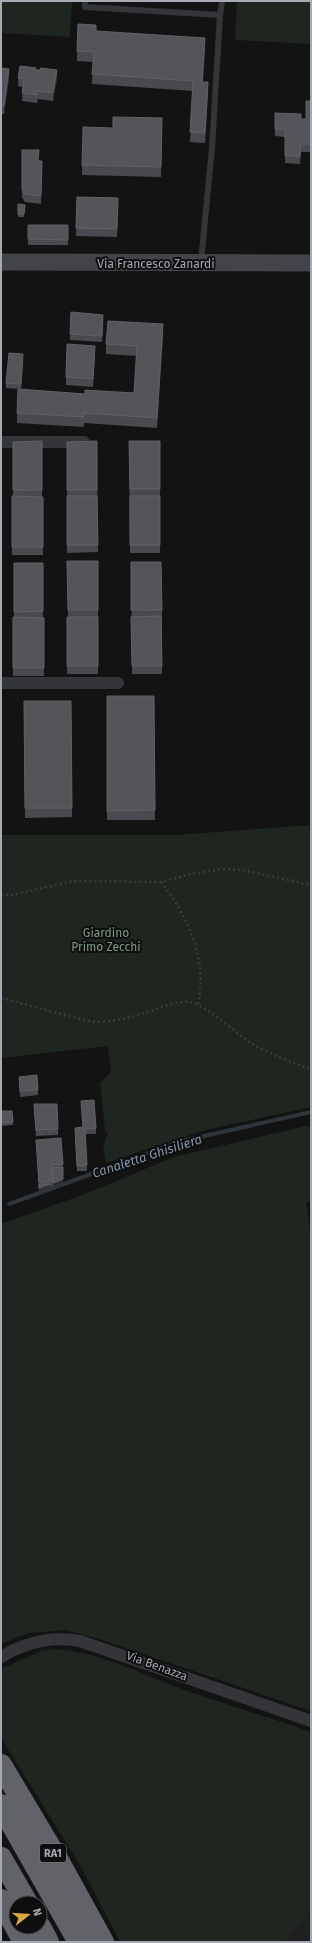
<svg xmlns="http://www.w3.org/2000/svg" width="312" height="1943" font-family="'Fira Sans',sans-serif">
<rect width="100%" height="100%" fill="#131314"/>
<!-- built -->
<path fill="#1f1f21" d="M311,1910V1942H285L291,1934Z"/>
<!-- green -->
<path fill="#1f2620" d="M1,1H72L70,37L1,33Z
M237,1H311V44L235,40Z
M311,825V1107L202,1131L106,1163L103,1146L108,1133L105,1130L100,1083L111,1072L108,1046L1,1058V835H177Z
M306,1126L311,1127V1201L306,1202L311,1235V1711L99,1639L66,1630L29,1633L1,1644V1224L85,1194L174,1157Z
M54,1649C101,1652 146,1676 190,1692C230,1706 271,1718 311,1732V1910L285,1942H120L80,1865L1,1738V1669L41,1651Z"/>
<g fill="none" stroke-linecap="round" stroke-linejoin="round">
<!-- stream -->
<path stroke="#2e353b" stroke-width="4" d="M9,1204L182,1141L311,1112"/>
<!-- path -->
<path stroke="#3a3c40" stroke-width="2.5" stroke-dasharray="2 3" stroke-linecap="butt" d="M161,882C188,916 208,961 198,1004
M1,894L12,895L74,881L161,882L191,874L224,869L242,870L311,885
M1,998L87,1021C112,1024 132,1017 156,1009C166,1006 177,1001 188,1002C207,1004 237,1035 254,1045C272,1055 292,1063 311,1069"/>
<!-- lane -->
<path stroke="#343539" stroke-width="6" d="M85,1V7L220,15L212,148L201,262
M220,15L222,1"/>
<!-- street -->
<path stroke="#343539" stroke-width="12" d="M1,442H84
M1,683H118
M1,1657C26,1642 51,1636 80,1641L311,1721"/>
<!-- secondary -->
<path stroke="#424448" stroke-width="17" d="M1,262L311,263"/>
<!-- highway -->
<path stroke="#616369" stroke-width="22" d="M1,1765L60,1864L103,1942
M1,1805L79,1942
M1,1858L27,1903
M1,1900L24,1942
M40,1927L48,1942"/>
</g>
<!-- wall -->
<path fill="#494a4f" d="M96,31L205,48L203,82L208,92L205,143L190,142L193,91L92,84L93,62L77,61V51Z
M1,68L9,77L4,114H1Z
M36,70L57,78L53,101L38,99L37,103L22,101L23,87L18,86V78Z
M311,101V152H301L300,164L285,163V137L275,136V113L301,119H306Z
M162,118L161,177L82,175V165L113,128Z
M22,150L39,161H42L41,204L25,202L22,197Z
M77,197L118,198L117,237L76,236Z
M25,205L24,217H18V214Z
M28,225H68V245H28Z
M103,320L102,342L70,340V334Z
M163,334L157,428L84,423V427L17,423V413L85,394L134,393L137,356L106,354V344Z
M95,353L93,387L66,385V377Z
M23,360L21,389L6,388V383Z
M42,441V497H43V555H12V496H13V442Z
M97,441L98,552L67,553V442Z
M129,441H160V553H130Z
M67,561H98V674H67V617H68Z
M131,562L162,610V674H132Z
M14,563H43V618H44V676H13V617H14Z
M107,696H154L155,820H107Z
M24,701H71L72,817L25,818Z
M19,1077L38,1090V1095L20,1097Z
M81,1101L96,1128V1134H85L87,1171H77L75,1128L83,1127Z
M34,1110L58,1129V1135L36,1136Z
M12,1111L13,1125L2,1126L1,1117Z
M36,1140L63,1164V1182L39,1191Z"/>
<!-- shaded-wall -->
<path fill="#2f3033" d="M205,38V48L202,92V82Z
M9,69V77L4,114V106Z
M57,70V78L53,101V93Z
M208,82V92L205,143V133Z
M163,324V334L157,428V418Z
M95,346V353L93,387V379Z
M23,354V360L21,389V384Z
M63,1179V1182L53,1186V1183Z
M50,1184V1187L39,1191V1188Z"/>
<!-- building -->
<path fill="#535559" stroke="#606267" d="M78,24L96,25V31L205,38L202,82H208L205,133L190,132L193,81L92,74L94,52L77,51Z
M20,66L36,68L35,70H40L41,68L57,70L53,93L38,91L37,95L22,93L24,79L18,78Z
M1,68L9,69L4,106H1Z
M306,101H311V144H301L300,156H285V129H275V113L301,114V119H306Z
M113,117L162,118L161,167L82,165L83,127L113,128Z
M22,150H39L38,161H42L41,196L25,194L22,190Z
M77,197L118,198L117,229L76,228Z
M18,204L25,205L24,214H18Z
M28,225H68V240L28,239Z
M71,312L103,315L102,336L70,334Z
M108,321L163,324L157,418L84,413V417L17,413L18,389L85,394V390L134,393L137,346L106,344Z
M67,344L95,346L93,379L66,377Z
M9,353L23,354L21,384L6,383Z
M42,441V490H13V442Z
M97,441V490H67V442Z
M129,441H160V489H130Z
M12,496L43,497V547H12Z
M67,496H97L98,545H67Z
M130,496H160V545H130Z
M67,561H98V610H68Z
M131,562H161L162,610H131Z
M14,563H43V611L14,612Z
M161,616L162,666H132L131,617Z
M13,617L44,618V668H13Z
M67,617H98V666H67Z
M107,696H154L155,810L107,811Z
M24,701H71L72,808H25Z
M37,1075L38,1090L20,1091L19,1077Z
M94,1100L96,1128L85,1129L87,1165L77,1166L75,1128L83,1127L81,1101Z
M34,1104H57L58,1129L36,1130Z
M1,1111H12L13,1122L2,1123Z
M61,1138L63,1164L52,1165L53,1181L39,1182L36,1140Z
M63,1167V1179L53,1183L52,1168Z
M39,1184H50L39,1188Z"/>
<g text-anchor="middle" dominant-baseline="central" stroke-width="4" stroke-linejoin="round" paint-order="stroke">
<!-- shield labels -->
<rect fill="#0e0e0f" stroke="#787b82" stroke-width="1" x="40" y="1844" width="26" height="18" rx="3"/>
<g font-size="11" font-weight="bold" fill="#a6aab3">
<text x="53" y="1853">RA1</text>
</g>
<!-- street labels -->
<g font-size="12" fill="#a6aab3" stroke="#0e0e0f">
<text x="156" y="264">Via Francesco Zanardi</text>
<text transform="translate(157 1666) rotate(20)">Via Benazza</text>
</g>
<!-- park labels -->
<g font-size="12" fill="#7f9c81" stroke="#0e0e0f">
<text x="106" y="933">Giardino<tspan x="106" dy="14">Primo Zecchi</tspan></text>
</g>
<!-- water labels -->
<g font-size="13" font-style="italic" fill="#8096ab" stroke="#0e0e0f">
<text transform="translate(147 1156) rotate(-18)">Canaletta Ghisiliera</text>
</g>
</g>
<!-- border -->
<rect width="312" height="1943" fill="none" stroke="#a6aab3" stroke-width="4"/>
<!-- north arrow -->
<g transform="translate(28 1915) rotate(73)"><circle r="19" fill="#0e0e0f" stroke="#4b4c51"/>
<path d="M0-3L7 15L0 10L-7 15Z" fill="#ddaa42"/>
<text y="-6" font-size="11" font-weight="bold" text-anchor="middle" fill="#a6aab3">N</text>
</g>
</svg>
